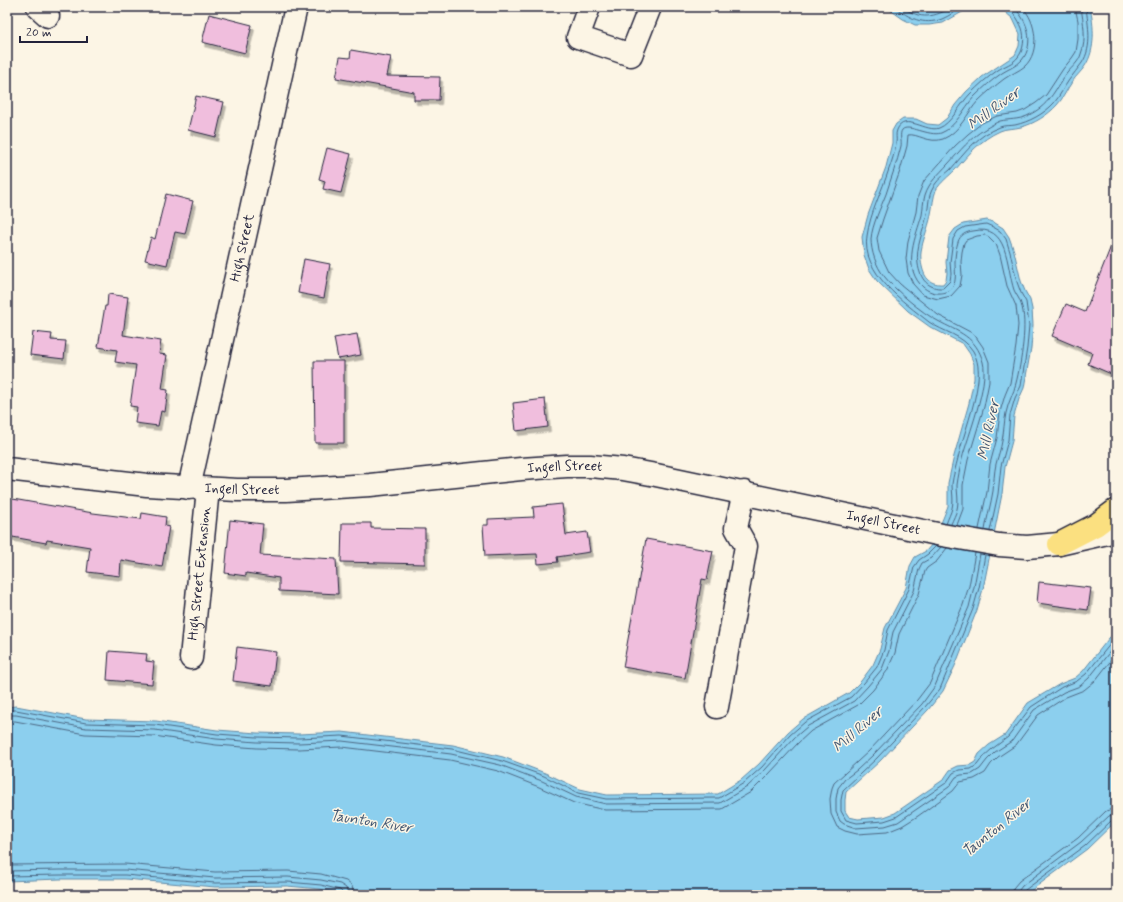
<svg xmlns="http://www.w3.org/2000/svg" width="1123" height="902" font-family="Mynerve,sans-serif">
<defs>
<filter id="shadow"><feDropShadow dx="2.5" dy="4.5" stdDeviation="0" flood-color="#0004"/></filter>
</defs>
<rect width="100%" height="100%" fill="#fcf5e5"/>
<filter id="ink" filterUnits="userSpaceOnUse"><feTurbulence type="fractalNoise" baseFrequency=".025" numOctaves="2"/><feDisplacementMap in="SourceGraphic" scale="8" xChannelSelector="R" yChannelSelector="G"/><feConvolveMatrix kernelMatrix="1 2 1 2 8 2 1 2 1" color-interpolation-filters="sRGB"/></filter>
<g filter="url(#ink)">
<!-- water -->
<path fill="#8ccfee" stroke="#628aa6" d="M886,7H1090C1094,26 1096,49 1085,66C1081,72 1076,76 1072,82C1067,89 1063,99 1057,105C1048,115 1034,124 1021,127C1014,129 1006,128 1000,131C980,140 969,154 955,170C949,176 940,183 936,190C933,198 933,205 931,214C929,229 919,245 921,261C923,274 927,285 943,284L946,280L947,273L946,262L949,237L955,229L963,224L987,220L995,223L1003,228L1009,237L1014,251L1021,281L1025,291L1030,300L1032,309L1033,325L1031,348L1024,388L1019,399L1014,416L1012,441L1005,467L1002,494L983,589L977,610L955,666L943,691L928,710L880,761L846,792L845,800V811L849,817L858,819L884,817L895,813L943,780L950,770L958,766L970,765L975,762L979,754L989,745L1005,735L1028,703L1060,684L1075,678L1083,671L1109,638L1116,632V821L1087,849L1025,895H346L320,889L287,886L215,887L125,879H60L7,881V707L16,706L86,719L156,721L217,730L257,733L299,734L342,732L453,745L503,757L545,773L580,789L607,795L718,794L741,780L759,764L788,732L803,719L849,693L861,681L873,665L880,649L885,628L906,588L910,566L915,557L926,551L933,543L948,506V483L954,456L969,403L974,379V364L970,354L963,344L930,327L908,311L877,281L869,269L864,255L862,237L868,215L886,167L892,143V131L896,124L903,119H916L927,124L938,125L947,118L955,105L966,92L982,77L1015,55L1019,46L1020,34L1013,19L1004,11L978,8L964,11L943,23L929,25H915L903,19Z"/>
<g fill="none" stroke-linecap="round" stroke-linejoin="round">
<!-- shore -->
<path stroke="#4c6783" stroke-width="1" d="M895,7C909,18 923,26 942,19C950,16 957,9 965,7
M903,7C921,21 934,17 953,7
M946,524C948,518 951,513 952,508C954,500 952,492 952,484C953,476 956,466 958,458C964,432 975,407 978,380C979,370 978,360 973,351C963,335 943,332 929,322C904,302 861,273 867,236C870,213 882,191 889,169C892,161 895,152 896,143C897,139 895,134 897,130C904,112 927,133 939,128C951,124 961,103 970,94C979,85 988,77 998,70C1004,66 1014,63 1018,57C1024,50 1025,37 1022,28C1018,19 1013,9 1003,7
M951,524C953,519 956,514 957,509C959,501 957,493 957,485C958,477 960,468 962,459C968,436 989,384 983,362C976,336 958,332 938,321C922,313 895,290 884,276C876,266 871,251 871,239C872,225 881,207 886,194C891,178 897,163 901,146C902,142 899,134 902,130C908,123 929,137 941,133C955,128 964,108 974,97C983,88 992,80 1002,73C1008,69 1017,66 1022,60C1035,44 1028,19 1013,7
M957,525L963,509V485L968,460L984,407L989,382V362L983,347L974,334L938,315L900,284L889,272L879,251L877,238L883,219L900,171L907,146L908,135C917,133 929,144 943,139C960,132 967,113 978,101C986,93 995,86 1004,79C1011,74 1019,71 1025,66C1040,52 1037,21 1022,7
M979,529L987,492L990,464L997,438L1000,412L1005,395L1010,383L1016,346L1018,325L1016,306L1007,286L1000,255L996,244L989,237L985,235L977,236L966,240L964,243L962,252L961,262L962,275L960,286L951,296L938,299L923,295L913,284L908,273L906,259L908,241L916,212L918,196L924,181L955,146L968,134L982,123L997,116L1017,113L1025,110L1036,103L1046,95L1063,69L1072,58L1076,52L1078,39V21L1075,7
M985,530C987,517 991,504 993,491C994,482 994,473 996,464C998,456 1001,448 1002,441C1004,431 1004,422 1006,413C1008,402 1014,393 1016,383C1021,364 1028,322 1021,304C1020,299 1016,295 1014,290C1006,266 1009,223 973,231C966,232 960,235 958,242C956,248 955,256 955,262C955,274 959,292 941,293C933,294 925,290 920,284C903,264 916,236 922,215C923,209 923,202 925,195C929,182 939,174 948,164C960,151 970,138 985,129C990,126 995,123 1000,121C1009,119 1018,120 1027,116C1050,105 1053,92 1067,73C1072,67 1079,62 1081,54C1087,39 1083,22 1081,7
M990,531L998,494L1001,466L1008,440L1010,415L1015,398L1021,386L1027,348L1029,325L1026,302L1021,293L1017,282L1010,252L1006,239L1000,231L993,227L986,224L965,227L958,231L953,239L950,262L951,274L950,281L943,288C928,289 920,279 918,264C915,247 924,231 927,214C929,205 928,196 933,188C936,181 944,175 950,170C965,153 977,135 1000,127C1004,125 1010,126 1015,125C1029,122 1044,114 1054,103C1060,96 1064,87 1069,80C1073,74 1078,69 1082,63C1093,46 1088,26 1086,7
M975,553L969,586L963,605L930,683L917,700L869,751L834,783L832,788L830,799L831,814L837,827L845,831L857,834L887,832L902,826L918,816L953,791L960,782L974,779L985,773L991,764L998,757L1016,745L1038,715L1066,697L1084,690L1095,681L1116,654
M980,554L974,587L969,607L935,686L922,704L873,755L857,770L845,779L838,788L836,799V812L840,821L844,824L856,828L870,827L885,826L898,822L949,787L956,777L961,775L972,774L980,769L987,760L995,752L1012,741L1034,710L1064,692L1080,686L1089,678L1116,644
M985,555L979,588L973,609L940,689L925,707L877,758L843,790L841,800V811L846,820L857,823L870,822L884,821L896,817L946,783L953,773L959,770L971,769L977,765L983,757L992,749L1008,737L1031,707L1062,687L1077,681L1086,674L1116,637
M7,710H16L86,723L155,725L217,734L257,737L299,738L342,736L452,749L502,761L544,776L578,793L606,799L719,798L744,783L762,767L790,735L805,722L851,697L864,683L877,667L884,650L888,630L909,589L914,567L919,560L928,554L936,546
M7,715H16L86,728L155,730L216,739L257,742L299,743L342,741L451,754L500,765L542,781L576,797L606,804L720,803L747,787L765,770L794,738L808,726L854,701L868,686L882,669L889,651L893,632L914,591L919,569L922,563L931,558L941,547
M7,721H15L85,734L154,736L216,745L257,748L299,749L342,747L450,760L498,771L539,787L574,803L605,810L722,809L751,792L769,774L798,743L811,731L858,705L873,690L887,671L895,653L899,634L919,594L925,571L927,568L937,561L947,548
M7,865L125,864L215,872L288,871L321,874L346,881L352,886L354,895
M7,871L60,870H125L215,878L288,877L321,880L340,884L346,888L348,895
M7,876L60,875H125L215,883L288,882L321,885L340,890L342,892L343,895
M1012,895L1014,887L1019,881L1078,838L1106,811L1116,808
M1018,895L1019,890L1022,886L1081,842L1109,816L1116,814
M1023,895L1025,890L1085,846L1112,820L1116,819"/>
</g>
<!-- building -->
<path fill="#f0bedd" stroke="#22223b" filter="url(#shadow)" d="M209,14L252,25L245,53L202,42Z
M351,50L391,57L387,76L440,77L439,100H414V92L336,78L340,57L350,58Z
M196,96L224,102L216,137L188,130Z
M327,148L351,154L341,193L323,189L325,181L319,179Z
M166,194L193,201L185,234L175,232L167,265L145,260L151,237L155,239Z
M1115,236H1116V376L1088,364L1092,353L1052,336L1066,304L1085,312Z
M304,259L330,264L324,298L298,293Z
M108,294L128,297L123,335L161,341L159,354L167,355L162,389L168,390L165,412L161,411L158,426L135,423L137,407L130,406L136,365L115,362L117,350L98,347L105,306H107Z
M33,332L52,334L51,340L66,341L64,359L30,355Z
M357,334L361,355L338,359L334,338Z
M314,361H344V443H315Z
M545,399L548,427L516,431L513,403Z
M7,498L93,513L141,519L142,513L166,517L165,526L169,527L162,567L121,560L120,576L87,572L90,547L47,540L46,543L7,536Z
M562,504L566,535L587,532L590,552L557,557L558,562L538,564L537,554L485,556L483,525H488V519L534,517L533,507Z
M230,520L263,524L260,555L336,559L338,594L279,591V578L246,573V576L225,573Z
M342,523H371V528L425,529V564L341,562Z
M646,539L713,551L707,580L702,579L685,678L623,667Z
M1039,582L1091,588L1088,610L1037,603Z
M237,647L276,652L272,686L233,681Z
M109,651L147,654L146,661L154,662L152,684L107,680Z"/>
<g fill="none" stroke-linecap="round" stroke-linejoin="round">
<defs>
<g id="minor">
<path d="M38,7L48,16"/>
<path d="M589,7L578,37L631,55L650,7"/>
<path id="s1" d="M7,469L147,485L237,490H286L370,485L521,469L567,466H590L623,469L656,475L942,535L999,545L1027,547L1059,544L1116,531"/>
<path id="s2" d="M189,488L296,7"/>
<path id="s3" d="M191,658L208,489"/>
<path d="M717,707L746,546L736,528L744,492"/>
</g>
<path id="major" d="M1059,544L1096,525L1116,510"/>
</defs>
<!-- minor casing -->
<use href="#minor" stroke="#22223b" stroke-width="25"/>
<!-- major casing -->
<use href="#major" stroke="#22223b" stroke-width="25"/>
<!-- minor -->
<use href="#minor" stroke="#fcf5e5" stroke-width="22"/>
<!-- major -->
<use href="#major" stroke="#fbe080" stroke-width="22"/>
</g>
</g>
<g text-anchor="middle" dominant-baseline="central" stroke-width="3" stroke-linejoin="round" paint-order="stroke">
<!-- street labels -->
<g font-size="14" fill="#22223b" stroke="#fcf5e5">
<text stroke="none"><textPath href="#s2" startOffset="246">High Street</textPath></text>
<text stroke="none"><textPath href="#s1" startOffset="560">Ingell Street</textPath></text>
<text stroke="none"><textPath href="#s1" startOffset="236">Ingell Street</textPath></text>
<text stroke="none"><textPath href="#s1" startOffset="884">Ingell Street</textPath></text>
<text stroke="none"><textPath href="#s3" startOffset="85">High Street Extension</textPath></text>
</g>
<!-- water labels -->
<g font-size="15" font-style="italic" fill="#425671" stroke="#fcf5e5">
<text transform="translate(994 109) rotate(-36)">Mill River</text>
<text transform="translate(989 430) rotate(-78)">Mill River</text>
<text transform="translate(858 730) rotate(-41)">Mill River</text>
<text transform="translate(371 822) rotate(9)">Taunton River</text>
<text transform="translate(997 828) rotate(-39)">Taunton River</text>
</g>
</g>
<!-- margin -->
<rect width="1123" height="902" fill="none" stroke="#fcf5e5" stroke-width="24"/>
<rect x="12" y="12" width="1099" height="878" fill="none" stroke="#22223b" stroke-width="1.5" filter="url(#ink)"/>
<!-- scale -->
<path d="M20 36v6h67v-6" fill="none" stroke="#22223b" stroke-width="2"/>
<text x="26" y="36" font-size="12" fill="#22223b" stroke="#fcf5e5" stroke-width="3" paint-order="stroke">20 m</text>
</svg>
